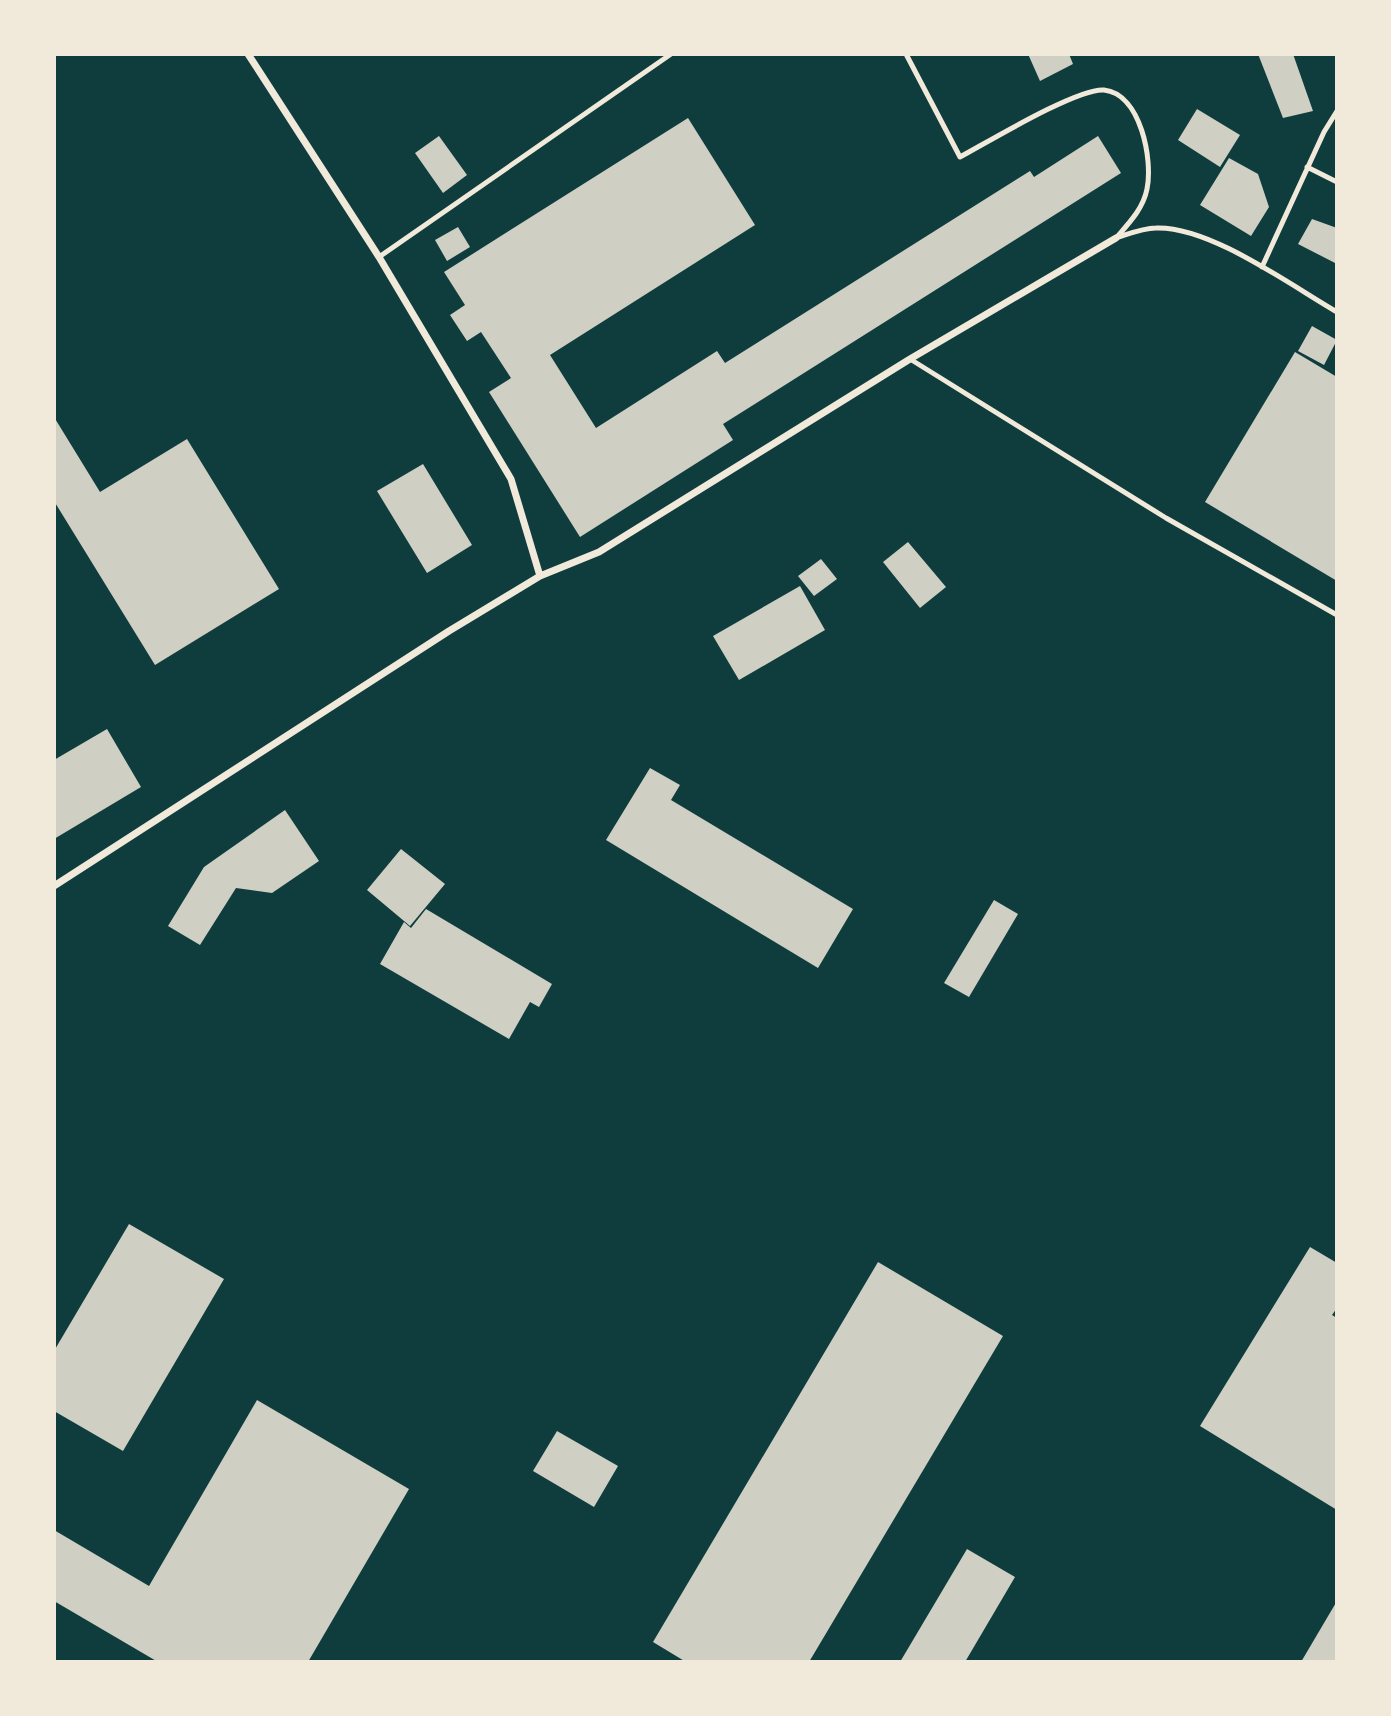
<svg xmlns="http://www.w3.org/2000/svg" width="1391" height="1716" font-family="Barlow,sans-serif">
<rect width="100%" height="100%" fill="#0f3d3e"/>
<!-- building -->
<path fill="#cfcfc3" d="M1028,54H1069L1073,64L1040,81Z
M1258,54H1293L1313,111L1283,118Z
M1197,109L1240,135L1220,167L1178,140Z
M688,118L755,225L550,355L596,428L717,351L725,363L1030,171L1034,177L1098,136L1121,173L723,424L733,440L580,537L489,392L511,378L481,332L467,341L450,315L465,305L444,272Z
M439,136L467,175L443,193L415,153Z
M1229,158L1258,174L1269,207L1251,236L1200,205Z
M1312,219L1337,228V264L1298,244Z
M458,227L470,247L447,261L435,240Z
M1312,326L1337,340L1324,365L1298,351Z
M1295,352L1337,377V581L1205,502Z
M54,417L100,492L187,439L279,589L155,665L54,501Z
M423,464L472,545L427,573L377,491Z
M908,542L946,587L920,608L883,562Z
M821,559L837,579L814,596L798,576Z
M800,586L825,630L739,680L713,636Z
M107,729L141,787L54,839V760Z
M650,768L680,785L671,800L853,909L818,968L606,840Z
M285,810L319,861L272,893L236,888L200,945L168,926L204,867Z
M401,849L445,884L410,926L367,890Z
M994,900L1018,914L969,997L944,983Z
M426,909L552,984L539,1007L530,1002L509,1039L380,964L404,922L411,928Z
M129,1224L224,1279L123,1451L54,1411V1351Z
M1310,1247L1337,1263V1308L1332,1315L1337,1318V1510L1200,1426Z
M878,1262L1003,1336L809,1662H686L653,1642Z
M257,1400L409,1489L308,1662H158L54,1601V1530L149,1586Z
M557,1431L618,1466L594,1507L533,1471Z
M967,1549L1015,1577L965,1662H900Z
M1337,1601V1662H1301Z"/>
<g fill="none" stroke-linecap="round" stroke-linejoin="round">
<!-- service -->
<path stroke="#f1e9da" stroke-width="5" d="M906,54L960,157C988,142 1077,88 1104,90C1141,94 1153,160 1147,189C1143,209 1129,223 1116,238
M1307,167L1337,182
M1119,237C1131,233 1144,228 1156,228C1210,226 1290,285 1337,312
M379,257L671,54
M1262,267L1324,132L1337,111
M910,359L1166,518L1337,615"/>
<!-- minor -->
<path stroke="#f1e9da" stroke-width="7" d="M248,54L379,257L511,479L540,576
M54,886L449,631L540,576L599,552L910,359L1116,238"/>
</g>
<!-- border -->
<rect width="1391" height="1716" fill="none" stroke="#f1e9da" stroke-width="112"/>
</svg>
